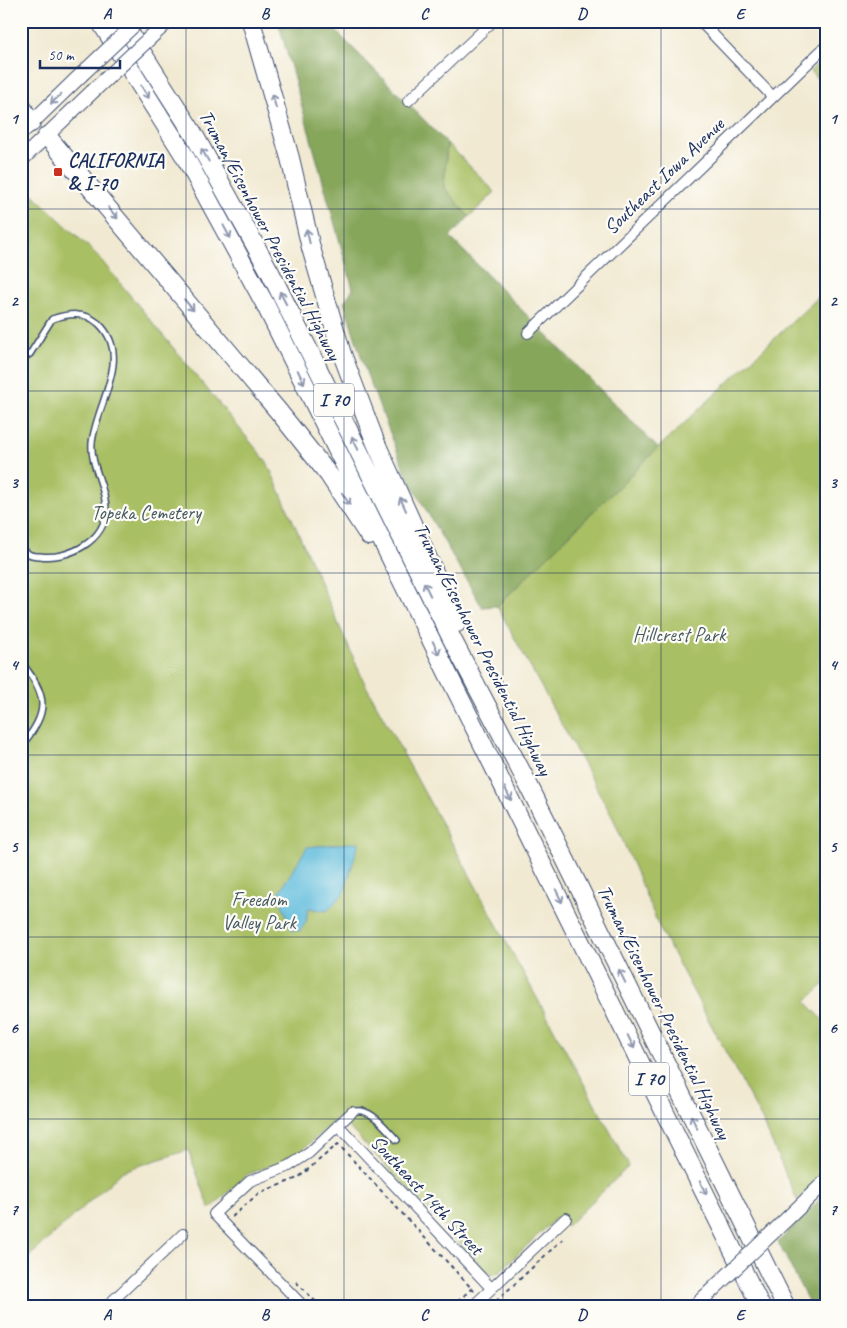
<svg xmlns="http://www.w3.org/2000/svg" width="847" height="1328" font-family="Caveat,sans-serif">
<rect width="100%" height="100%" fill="#fdfcf7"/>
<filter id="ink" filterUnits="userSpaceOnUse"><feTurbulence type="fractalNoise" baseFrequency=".02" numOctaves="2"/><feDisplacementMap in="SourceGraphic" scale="10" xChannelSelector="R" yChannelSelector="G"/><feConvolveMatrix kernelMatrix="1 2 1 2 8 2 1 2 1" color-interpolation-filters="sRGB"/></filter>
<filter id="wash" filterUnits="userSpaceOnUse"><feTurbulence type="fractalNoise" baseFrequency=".0096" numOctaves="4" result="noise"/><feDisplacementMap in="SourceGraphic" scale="20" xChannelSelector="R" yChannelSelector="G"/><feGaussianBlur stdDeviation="1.12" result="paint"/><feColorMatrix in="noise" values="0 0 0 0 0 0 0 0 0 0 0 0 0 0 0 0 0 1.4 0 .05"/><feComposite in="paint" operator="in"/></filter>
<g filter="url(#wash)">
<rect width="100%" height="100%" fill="#f1e9d1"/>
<!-- green -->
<path fill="#a9bf64" stroke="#627761" d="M826,56V88L810,71Z
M447,143L495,192L469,217L444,187Z
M24,186L97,255L267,462L365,684L629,1166L567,1226L557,1217L498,1273L492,1275L487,1272L339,1117L301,1151L284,1161L248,1174L210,1209L188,1150L123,1171L21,1264V188Z
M826,290V982L806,1002L826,1023V1173L797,1200L762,1120L661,931L614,820L497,606L658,448Z"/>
<!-- forest -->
<path fill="#86a65a" stroke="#506a5c" d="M278,21H326L447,143L444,187L469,217L450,237L658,448L497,606L482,607L408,479L366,372L344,302L353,289Z
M826,1193V1307H811L778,1242Z"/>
<!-- water -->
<path fill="#5ebcdc" stroke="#3c769d" d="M359,842L344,893L327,911L308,908L306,922L300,931L292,930L278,894L307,847Z"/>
</g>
<g filter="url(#ink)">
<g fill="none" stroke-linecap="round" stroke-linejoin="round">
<defs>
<path id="lane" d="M21,360L30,354L52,319C68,314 84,311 98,323C134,356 96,404 92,443C90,465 106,487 106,509C106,541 68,560 40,556C37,556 32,556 29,554C26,553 23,548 21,546
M21,662C48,695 50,713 21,746
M352,1112C370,1105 386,1129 397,1140"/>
<path id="street" d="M700,21L772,96
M408,101L493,21
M528,333L826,46
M338,1125L491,1288
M106,1307L183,1234
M304,1307L214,1214L250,1181L289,1166L309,1153L352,1112
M472,1307L566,1218"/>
<path id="secondary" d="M21,133L81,75
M21,160L92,92
M791,1215L826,1181
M694,1307L709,1293"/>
<path id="highway" d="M100,21L184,155L265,304L761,1307
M122,21L193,133L270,272L454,643L530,788L786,1307
M251,21L290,158L311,248L342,354L375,441L457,623
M21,105L31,123
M47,136L279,412L329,475L369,536"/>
</defs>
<!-- lane casing -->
<use href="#lane" stroke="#3b4b6f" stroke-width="8"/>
<!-- street casing -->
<use href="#street" stroke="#3b4b6f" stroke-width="12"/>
<!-- secondary casing -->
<use href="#secondary" stroke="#3b4b6f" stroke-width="16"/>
<!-- highway casing -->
<use href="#highway" stroke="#3b4b6f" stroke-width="20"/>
<!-- path -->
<path stroke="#3b4b6f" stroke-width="2" stroke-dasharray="4 4" stroke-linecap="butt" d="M232,1217L259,1193L298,1178L338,1144L474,1291
M296,1282L321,1307
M452,1307L472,1288
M490,1307L565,1237"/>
<!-- lane -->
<use href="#lane" stroke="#fff" stroke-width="5"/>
<!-- street -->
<use href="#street" stroke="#fff" stroke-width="10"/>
<!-- secondary -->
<use href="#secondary" stroke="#fff" stroke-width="14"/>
<!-- highway -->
<use href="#highway" stroke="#fff" stroke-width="18"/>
<defs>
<path id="secondary-bridge" d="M81,75L138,21
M92,92L168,21
M709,1293L791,1215"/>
</defs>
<!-- secondary-bridge casing -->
<use href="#secondary-bridge" stroke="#3b4b6f" stroke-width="16" stroke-linecap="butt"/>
<!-- secondary-bridge -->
<use href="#secondary-bridge" stroke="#fff" stroke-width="14"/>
</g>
<!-- one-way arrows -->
<defs><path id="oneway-shaft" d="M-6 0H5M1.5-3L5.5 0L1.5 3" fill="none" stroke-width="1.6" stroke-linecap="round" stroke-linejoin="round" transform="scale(1.25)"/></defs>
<g stroke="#8d97ae">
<use href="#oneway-shaft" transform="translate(145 92) rotate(58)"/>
<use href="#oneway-shaft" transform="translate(56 99) rotate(136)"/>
<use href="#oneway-shaft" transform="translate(274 101) rotate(-106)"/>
<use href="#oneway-shaft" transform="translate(205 155) rotate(-120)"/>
<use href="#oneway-shaft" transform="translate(113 213) rotate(50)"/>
<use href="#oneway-shaft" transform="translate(227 232) rotate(62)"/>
<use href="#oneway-shaft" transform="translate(308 236) rotate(-103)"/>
<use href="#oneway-shaft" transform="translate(283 298) rotate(-117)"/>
<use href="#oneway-shaft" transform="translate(189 305) rotate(50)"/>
<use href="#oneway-shaft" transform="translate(301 377) rotate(64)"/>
<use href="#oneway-shaft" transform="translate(355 443) rotate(-116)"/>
<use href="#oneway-shaft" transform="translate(346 499) rotate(57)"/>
<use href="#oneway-shaft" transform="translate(403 504) rotate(-114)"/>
<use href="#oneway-shaft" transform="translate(427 589) rotate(-116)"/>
<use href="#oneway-shaft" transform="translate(436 648) rotate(64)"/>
<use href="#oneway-shaft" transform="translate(508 794) rotate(64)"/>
<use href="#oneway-shaft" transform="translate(559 896) rotate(64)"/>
<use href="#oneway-shaft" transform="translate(622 976) rotate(-116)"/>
<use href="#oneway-shaft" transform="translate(631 1042) rotate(64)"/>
<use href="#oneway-shaft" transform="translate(694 1122) rotate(-116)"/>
<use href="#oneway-shaft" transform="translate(703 1188) rotate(64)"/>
</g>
</g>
<!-- grid -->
<path fill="none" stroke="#1b2f5e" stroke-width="1" stroke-opacity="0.55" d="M186,21V1307M344,21V1307M503,21V1307M661,21V1307M21,209H826M21,391H826M21,573H826M21,755H826M21,937H826M21,1119H826"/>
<!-- markers -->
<rect fill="#c8321e" stroke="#fdfcf7" stroke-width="2" x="53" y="167" width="10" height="10" rx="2.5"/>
<g text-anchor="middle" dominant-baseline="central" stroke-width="4.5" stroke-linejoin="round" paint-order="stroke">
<!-- shield labels -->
<g fill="#fdfcf7" stroke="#5f6c8c" stroke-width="1">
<rect x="314" y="383.5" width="40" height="33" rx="4"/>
<rect x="629" y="1062.5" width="40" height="33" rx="4"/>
</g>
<g font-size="19" font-weight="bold" fill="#1b2f5e">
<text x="334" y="400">I 70</text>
<text x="649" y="1079">I 70</text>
</g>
<!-- poi labels -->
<g font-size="20" font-weight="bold" fill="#1b2f5e" stroke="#fdfcf7" text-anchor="start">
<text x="68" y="160">CALIFORNIA<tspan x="68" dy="23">&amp; I-70</tspan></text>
</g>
<!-- street labels -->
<g font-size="20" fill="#1b2f5e" stroke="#fdfcf7">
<text transform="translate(664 176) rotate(-44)">Southeast Iowa Avenue</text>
<text transform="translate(270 235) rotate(62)">Truman/Eisenhower Presidential Highway</text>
<text transform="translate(483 649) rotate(63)">Truman/Eisenhower Presidential Highway</text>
<text transform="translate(664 1012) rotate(64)">Truman/Eisenhower Presidential Highway</text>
<text transform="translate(427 1195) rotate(47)">Southeast 14th Street</text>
</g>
<!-- park labels -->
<g font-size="20" fill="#465a60" stroke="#fdfcf7">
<text x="146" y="512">Topeka Cemetery</text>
<text x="679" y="634">Hillcrest Park</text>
<text x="259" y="899">Freedom<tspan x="259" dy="23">Valley Park</tspan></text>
</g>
</g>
<!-- margin -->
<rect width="847" height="1328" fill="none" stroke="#fdfcf7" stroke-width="55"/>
<!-- scale -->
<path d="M40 60v8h80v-8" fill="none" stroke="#1b2f5e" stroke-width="2.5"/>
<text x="48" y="60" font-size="15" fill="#1b2f5e" stroke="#fdfcf7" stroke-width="4" paint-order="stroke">50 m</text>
<rect x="28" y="28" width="792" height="1272" fill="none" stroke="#1b2f5e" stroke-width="2"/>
<g font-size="16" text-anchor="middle" font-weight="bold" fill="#1b2f5e">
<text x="107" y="19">A</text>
<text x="265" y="19">B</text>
<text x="424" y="19">C</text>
<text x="582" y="19">D</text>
<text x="740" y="19">E</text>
<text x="14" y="124">1</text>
<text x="833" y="124">1</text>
<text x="14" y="306">2</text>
<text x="833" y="306">2</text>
<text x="14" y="488">3</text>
<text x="833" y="488">3</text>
<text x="14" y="670">4</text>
<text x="833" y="670">4</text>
<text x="14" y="852">5</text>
<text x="833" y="852">5</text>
<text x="14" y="1033">6</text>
<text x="833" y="1033">6</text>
<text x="14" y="1215">7</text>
<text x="833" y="1215">7</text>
<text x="107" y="1320">A</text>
<text x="265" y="1320">B</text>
<text x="424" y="1320">C</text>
<text x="582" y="1320">D</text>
<text x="740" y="1320">E</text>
</g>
</svg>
